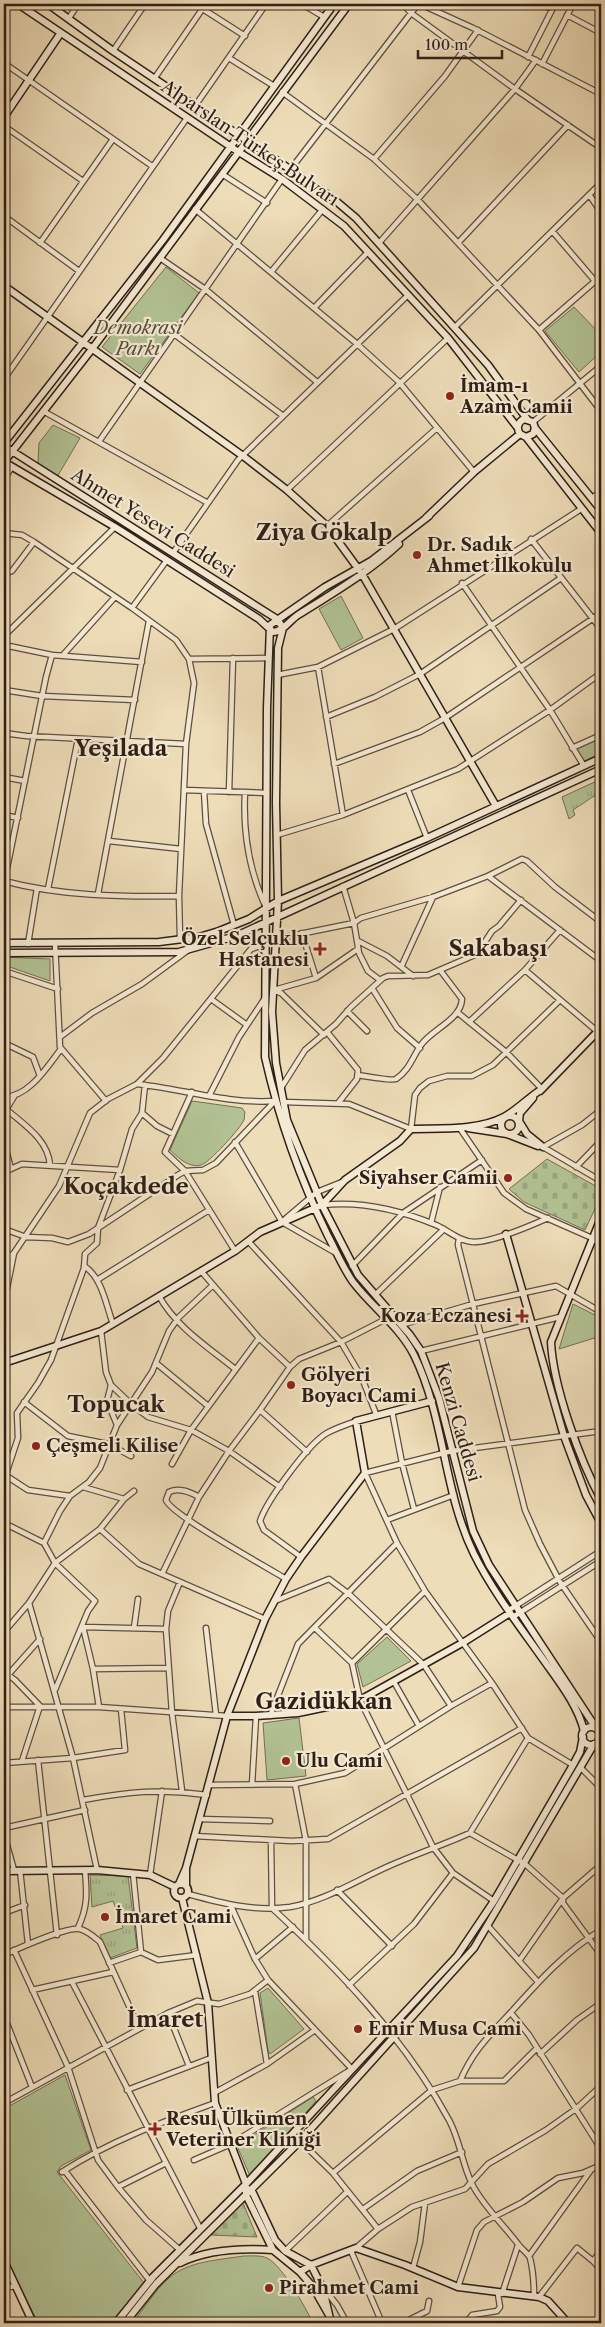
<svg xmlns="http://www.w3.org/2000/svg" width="605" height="2327" font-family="'Libre Caslon Text',serif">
<defs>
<pattern id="grass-tufts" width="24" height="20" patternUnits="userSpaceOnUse" patternTransform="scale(1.25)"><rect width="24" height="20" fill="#b2c294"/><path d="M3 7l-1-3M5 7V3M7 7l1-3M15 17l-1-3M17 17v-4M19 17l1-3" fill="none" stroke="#99a67f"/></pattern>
<pattern id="cemetery-stones" width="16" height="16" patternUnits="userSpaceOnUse" patternTransform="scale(1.25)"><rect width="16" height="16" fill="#b2c294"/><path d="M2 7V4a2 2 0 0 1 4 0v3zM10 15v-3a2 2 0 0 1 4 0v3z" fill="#99a67f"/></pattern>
</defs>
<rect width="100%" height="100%" fill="#eeddb9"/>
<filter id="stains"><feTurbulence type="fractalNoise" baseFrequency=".004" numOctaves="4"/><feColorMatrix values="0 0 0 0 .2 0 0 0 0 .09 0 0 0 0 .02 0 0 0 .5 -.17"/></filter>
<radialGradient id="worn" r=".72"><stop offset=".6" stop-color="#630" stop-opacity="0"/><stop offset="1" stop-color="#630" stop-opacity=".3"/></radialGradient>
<!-- grass -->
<path fill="url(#grass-tufts)" stroke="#707055" d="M601,779V799L594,796L573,810L575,815L569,819L562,797Z
M90,1875L128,1876L137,1948L110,1958L100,1935L123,1928L113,1901L92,1907Z"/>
<!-- cemetery -->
<path fill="url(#cemetery-stones)" stroke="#707055" d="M547,1159L601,1189V1196L585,1230L524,1202L509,1189Z
M243,2203L257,2237L211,2235Z"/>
<!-- park -->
<path fill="#b2c294" stroke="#707055" d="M166,267L199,293L140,374L102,347Z
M574,307L601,335V352L579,372L545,331Z
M53,425L80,438L57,477L38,463L39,443Z
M341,596L363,638L341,650L319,609Z
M601,738V753L584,761L576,748Z
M4,957L50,959V981L4,965Z
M192,1101L242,1108L245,1112C244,1115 245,1117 244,1120C240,1129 209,1163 201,1165C188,1168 179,1158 170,1150Z
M573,1304L601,1318V1336L559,1349Z
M387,1637L411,1661L363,1687L357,1664Z
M299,1718L306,1776L267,1780L263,1723Z
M268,1988L304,2029L270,2054L268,2051L260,1993Z
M65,2075L91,2150L61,2166L57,2172L144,2283L110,2323H38L4,2254V2109Z
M313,2097L316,2101L250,2176L237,2146Z
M243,2256C250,2256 261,2255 267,2258C283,2266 305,2307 313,2323H132C144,2309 155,2290 169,2278C188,2261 219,2260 243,2256Z"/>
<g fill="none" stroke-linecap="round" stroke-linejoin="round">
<defs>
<path id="street" d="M195,4L245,36
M302,4L324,17
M403,4L411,13L515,89L601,148
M420,4L473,28L601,94
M541,4L552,9
M567,15L601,33
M69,18L78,4
M113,51L145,4
M528,57L555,4
M229,58L274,86
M4,63L152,166
M542,64L573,4
M154,79L203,8
M282,92L374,159L418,200L539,330L601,411
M195,106L266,4
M4,126L83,181
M374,159L445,76L478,30
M290,170L418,4
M222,174L267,203
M590,196L601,212
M195,209L356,343L399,382L474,472
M4,216L79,271
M553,232L595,281
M40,243L113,139
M379,243L515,89L536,60
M458,243L568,125
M160,258L205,289L317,382
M271,272L323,209
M314,308L368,252
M455,327L601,183
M539,330L601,276
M174,334L282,415
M4,379L187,118
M43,411L208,503
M533,422L601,366
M100,440L282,179
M4,479L12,467
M287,490L448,338
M592,498L601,491
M327,526L437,428
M4,533L22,535L34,542L132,608L176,640L189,659L194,683L186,744L179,896L180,939
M531,539L601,629
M173,553L238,460L408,295
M4,574L12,571L34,542
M462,583L550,710L584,766
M132,608L167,560
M4,636L115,527
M4,645L52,655L142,662
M63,655L115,597
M189,659L267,658
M318,667L343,815
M277,675L318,667L394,629L581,509
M4,690L42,696L135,700
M326,717L375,697L420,674L561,578
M4,733L26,736L186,744
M572,748L601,735
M334,764L420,732L445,718L601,613
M4,777L25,781
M184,790L267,793
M408,790L427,838
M204,791L206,824L234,925
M229,792L233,658
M245,792C243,829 249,869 264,903
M4,815L18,818
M277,835L343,815L458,769L550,710L601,673
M109,841L181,849
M488,876L522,859L527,861L555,887L601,922
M4,881C60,896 121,897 179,896
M4,883L46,677L52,655
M343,886L354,923L359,953L368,971L380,980
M48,889L78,739
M98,894L149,621
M275,939L354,923L361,918L433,897L488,876L601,961
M358,941L387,956L413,976
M55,943L60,1047L106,1101
M28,944L37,888
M402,965L433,897
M525,970L598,1032
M4,971L58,989
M316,978L358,949
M372,988L397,1028L420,1048
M274,990L316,978L302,933
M275,991L281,993L324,1035
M211,999L247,1025
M347,1011L367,1031
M457,1012L506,1052L542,1089
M469,1022L525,970L560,930
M327,1032L358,1070L357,1079L339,1102
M60,1037L92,1013L142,984L187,951
M4,1043L33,1057L40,1076
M358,1075C364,1076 393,1081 396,1079C409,1071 413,1056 421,1045C432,1029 461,1020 462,999L440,970
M137,1084C182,1089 228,1104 274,1101
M281,1088L305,1050L336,1024L351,1007L383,978L388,976L428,975L477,954L492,931L499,926L521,900
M192,1092L165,1152L185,1171L235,1251
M209,1096L239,1037L265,998
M4,1097C29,1097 47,1067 61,1049
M283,1102L349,1104L411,1129L415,1095L420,1088L429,1081L447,1076H472L493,1065L559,1001
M6,1109C24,1125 48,1139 50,1165
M601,1110L582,1125L543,1147L601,1181
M4,1113L15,1095
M142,1113L157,1126L173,1134
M459,1127L504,1193L526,1209L592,1238L601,1245
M4,1142L11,1169
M235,1142L282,1222L336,1253
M576,1167L601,1141
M4,1172L22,1164L120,1170
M323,1205C361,1201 400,1210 436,1225C448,1230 460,1242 474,1242C492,1242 530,1226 548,1218
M284,1220L317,1192L342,1182
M431,1223L440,1187
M4,1229L26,1237L52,1238L68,1242L89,1234L178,1175L185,1171L203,1170L216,1163L275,1101
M459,1238L458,1245L525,1510L540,1544L560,1582L601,1642
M248,1241L341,1342L362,1378L376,1414
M4,1262L14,1253L59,1186L90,1113L108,1099L137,1084L163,1058L251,949L260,946
M84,1266C102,1277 106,1305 113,1324
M352,1266L403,1213L482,1160
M201,1271L259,1338L290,1367
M97,1280L209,1210
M375,1295L444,1229
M159,1296C176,1327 208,1347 235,1369
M4,1303L14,1253
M401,1325L473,1304L556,1286L601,1312
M101,1331L106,1372L111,1385L132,1405L148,1417L191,1430L229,1451L280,1487
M421,1351L560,1317
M156,1363L208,1406
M111,1385L107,1401L117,1425
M24,1402L68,1436L108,1444L131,1456
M260,1410L307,1452
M392,1411L402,1463L414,1509
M172,1464L191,1430L259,1338
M5,1475L28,1490L70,1496
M4,1480L18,1438L17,1413L38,1383L51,1360L84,1268L85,1254L97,1243L98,1228L120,1170L132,1129L142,1113L145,1085
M83,1487L124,1499
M199,1497C190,1492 179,1487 169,1492L166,1500C171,1515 267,1567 286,1579
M387,1520L454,1495
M4,1523L44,1543L55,1563L95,1601L88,1611L55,1690
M100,1529L139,1564L265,1619
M44,1543L60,1511L70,1496L89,1482L100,1468L117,1425L152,1372L169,1331L179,1317L213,1285
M301,1557L264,1530L260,1521C267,1500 309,1443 327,1433C336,1428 346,1425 356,1421
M162,1574L199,1497L229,1451L260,1410L290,1367L299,1359L341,1342L386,1319
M425,1591L352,1663L360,1700L433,1847L453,1873L494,1901
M275,1601L329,1579L349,1594L424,1665L451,1706
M29,1603L73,1758L97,1870
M509,1610L601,1551
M513,1617L601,1561
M134,1628L138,1599
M206,1628L216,1715
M315,1628L352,1663
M166,1629L168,1611L180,1582
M4,1632L29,1603L55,1563L100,1529L124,1499L134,1491
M93,1669L168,1668
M4,1672L15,1680L40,1706L22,1761
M8,1675L40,1639
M394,1682L419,1726
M4,1707H99L227,1716
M99,1707L93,1669L83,1627L166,1629L172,1713L182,1791
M270,1716L298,1644L397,1543
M599,1730H601
M38,1760L57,1935
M4,1763L73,1758L125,1750L121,1709
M573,1765L528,1738L492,1683L425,1591L397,1543L365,1473L452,1451L601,1431
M581,1768L601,1788
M295,1784L306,1841V1939
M209,1785L295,1784L345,1773L451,1706L492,1683
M252,1785L256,1716
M83,1800C127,1792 162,1788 207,1795
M199,1819L270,1821
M4,1828L85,1810
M470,1833L528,1738
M4,1834L14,1870
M194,1836L292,1841L328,1839L522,1728
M271,1840L272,1908C339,1970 405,2039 449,2120C460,2140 462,2164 472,2184C483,2206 503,2224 518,2244C521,2249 528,2253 530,2258C533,2270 534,2283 534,2296
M20,1870L28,1944
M133,1873L141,1952
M150,1875L162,1791
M337,1890L392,1946
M188,1894C221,1903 254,1912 290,1907C325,1901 357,1880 389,1866C416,1854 443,1845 470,1833L525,1864L563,1898V1903L601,1955
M4,1913L25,1905
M488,1926L538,1982
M78,1928C88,1906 87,1894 85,1870
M14,1950L68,2067L98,2160L118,2187L146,2220L180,2250
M4,1955C17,1949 68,1926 80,1929C88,1931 94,1937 100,1942L139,2028
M255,1959L293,1927
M519,1961L563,1898L601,1865
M109,1963L141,1952L158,1960L197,1955
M72,1982L200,2228
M349,1985L414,1924L453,1873
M32,1990L113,1972
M255,1991L267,2064
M168,2013L189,2066
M511,2013L529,2035L601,2149
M4,2016L32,2087
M540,2054L577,2020L601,2003
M460,2081H504L537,2048
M127,2090L211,2058
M214,2093L267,2064L315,2030
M4,2103L168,2013L197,2001L219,2004L250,1994L268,1980
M300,2141L333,2173L378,2229
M194,2160L231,2144L352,2069L268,1980L255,1959L231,1906
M65,2171L150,2281
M62,2172C110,2141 162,2122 215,2103
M333,2173L432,2090L460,2081C474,2049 490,2035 513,2010C540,1980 566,1951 601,1930
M118,2187L166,2163
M363,2209L417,2171L462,2152
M356,2248L378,2229L412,2207L465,2189L488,2164L546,2130L577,2108L601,2086
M285,2251L347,2192
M351,2251L382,2323
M529,2256L591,2170
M593,2261L601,2270
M413,2268L420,2242L425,2203
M458,2287L477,2230L484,2222L523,2202L558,2178L583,2173L601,2165
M4,2288L16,2286
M325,2290L337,2305L347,2323
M502,2294L518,2245
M539,2297L577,2248L593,2261L601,2251
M403,2323L427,2311L429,2301
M466,2323L472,2315L497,2311L500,2307L498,2294"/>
<path id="secondary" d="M18,4L234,149L282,179L344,226L448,338L517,427
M48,4L113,51L330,196L356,218L488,365L527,419
M4,117L60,34
M4,286L243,456L287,490L327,526L362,574L496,806
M535,428L533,434L526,437L520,434C516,428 518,422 524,419L533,422L535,428L601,510
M526,437L601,533
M4,443L163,240L334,4
M4,446L261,609L277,619L283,628L278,648L276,803L278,901L272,1012L276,1063L287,1120L322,1205L358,1275L410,1335L421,1351L439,1398L473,1531L489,1565L596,1728
M4,462L115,527L259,619L273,632C283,632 290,620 298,615C333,593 369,572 399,544
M4,462L92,349L349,4
M429,516L371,561L325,587L270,625L267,708L265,1057C279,1119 300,1179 328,1236C336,1251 343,1268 353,1282C372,1307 400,1327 414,1355C445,1418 443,1491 474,1554C493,1592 521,1628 545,1662C560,1683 578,1706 584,1731
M426,518L474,472L520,434
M238,936L255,940L265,951
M4,943L159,942L199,937L219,931L249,919L278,901L427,838L601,758
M4,953L179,952L236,936L601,769
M540,1091L601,1028
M533,1098L520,1113L519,1121L527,1134L543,1147
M501 1125a9 9 0 1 1 18 0a9 9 0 1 1-18 0Z
M468,1128L507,1134L538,1146
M601,1218L551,1342C553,1386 580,1461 601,1499
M506,1234L564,1436L586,1495L601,1523
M4,1363L101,1331L235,1251L260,1232L322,1205L345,1180L400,1141L411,1129C440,1128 477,1131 504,1117C517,1110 529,1097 542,1089
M227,1716H256L298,1713L360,1700L464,1642L510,1613
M582 1736a9 9 0 1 1 18 0a9 9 0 1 1-18 0Z
M186,1868L227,1716L265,1619L286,1579L301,1557L365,1473L356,1421L432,1401
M4,1871L97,1870L150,1875L175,1887
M174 1891a7 7 0 1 1 14 0a7 7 0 1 1-14 0Z
M179,1884L186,1868V1886
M182,1898L208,2003L215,2103L246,2184V2195L273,2250L300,2272L313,2287L329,2315
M251,2189L275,2240L285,2251L311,2265L323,2289L331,2323
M4,2261L33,2323
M180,2263C208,2249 243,2248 273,2250
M300,2272L311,2265L356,2248L405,2265L458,2287L539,2297L548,2301L568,2323
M116,2323L153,2277L246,2184L457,1956L494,1901L573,1765L580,1752L583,1737
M125,2323L156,2284L300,2141L474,1948L594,1744"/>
</defs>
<!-- street casing -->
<use href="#street" stroke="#5f4e3f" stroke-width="7"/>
<!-- secondary casing -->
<use href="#secondary" stroke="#2f1f16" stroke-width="9"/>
<!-- street -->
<use href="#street" stroke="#f4e9d2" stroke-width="4.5"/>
<!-- secondary -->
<use href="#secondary" stroke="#f4e9d2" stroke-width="6"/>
</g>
<!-- markers -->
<g fill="#8f2418" stroke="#f4e9d2" stroke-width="2">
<circle cx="450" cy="396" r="5"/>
<circle cx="417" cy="555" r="5"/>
<path d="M317.5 941.5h5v5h5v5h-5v5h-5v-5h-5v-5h5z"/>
<circle cx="508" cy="1178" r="5"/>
<path d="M519.5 1308.5h5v5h5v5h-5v5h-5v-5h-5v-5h5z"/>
<circle cx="291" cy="1385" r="5"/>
<circle cx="36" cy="1446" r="5"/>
<circle cx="286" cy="1761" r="5"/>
<circle cx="105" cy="1917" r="5"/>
<circle cx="358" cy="2029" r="5"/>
<path d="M152.5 2121.5h5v5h5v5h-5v5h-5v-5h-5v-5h5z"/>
<circle cx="269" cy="2288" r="5"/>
</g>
<g text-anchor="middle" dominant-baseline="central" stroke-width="4.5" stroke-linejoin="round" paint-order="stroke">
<!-- street labels -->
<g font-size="18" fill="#2f1f16" stroke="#f4e9d2">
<text transform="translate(250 143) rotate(34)">Alparslan Türkeş Bulvarı</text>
<text transform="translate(153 523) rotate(32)">Ahmet Yesevi Caddesi</text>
<text transform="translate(458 1422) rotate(74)">Kenzi Caddesi</text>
</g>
<!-- park labels -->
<g font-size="18" font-style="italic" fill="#56503c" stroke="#f4e9d2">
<text x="138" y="328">Demokrasi<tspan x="138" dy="21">Parkı</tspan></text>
</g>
<!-- poi labels -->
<g font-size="18" font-weight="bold" fill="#2f1f16" stroke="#f4e9d2" text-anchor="start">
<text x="460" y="386">İmam-ı<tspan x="460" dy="21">Azam Camii</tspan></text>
<text x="427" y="545">Dr. Sadık<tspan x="427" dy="21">Ahmet İlkokulu</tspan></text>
<text x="309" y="939" text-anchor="end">Özel Selçuklu<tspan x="309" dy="21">Hastanesi</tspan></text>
<text x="498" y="1178" text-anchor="end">Siyahser Camii</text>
<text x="512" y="1316" text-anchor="end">Koza Eczanesi</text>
<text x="301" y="1375">Gölyeri<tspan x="301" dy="21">Boyacı Cami</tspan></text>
<text x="46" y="1446">Çeşmeli Kilise</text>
<text x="296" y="1761">Ulu Cami</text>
<text x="115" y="1917">İmaret Cami</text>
<text x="368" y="2029">Emir Musa Cami</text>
<text x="166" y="2119">Resul Ülkümen<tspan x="166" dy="21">Veteriner Kliniği</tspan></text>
<text x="279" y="2288">Pirahmet Cami</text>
</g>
<!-- district labels -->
<g font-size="22" font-weight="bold" fill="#2f1f16" stroke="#f4e9d2">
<text x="324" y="532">Ziya Gökalp</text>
<text x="121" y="748">Yeşilada</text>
<text x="498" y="948">Sakabaşı</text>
<text x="126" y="1186">Koçakdede</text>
<text x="116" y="1404">Topucak</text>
<text x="324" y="1701">Gazidükkan</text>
<text x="165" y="2019">İmaret</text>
</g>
</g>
<!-- margin -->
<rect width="605" height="2327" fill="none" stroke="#eeddb9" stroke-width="20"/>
<rect x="5" y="5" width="595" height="2317" fill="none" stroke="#2f1f16" stroke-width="2.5"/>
<rect x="10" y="10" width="585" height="2307" fill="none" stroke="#2f1f16"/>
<!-- scale -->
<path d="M418 50v8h84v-8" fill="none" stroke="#2f1f16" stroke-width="2.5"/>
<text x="425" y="50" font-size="15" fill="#2f1f16" stroke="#f4e9d2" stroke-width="4" paint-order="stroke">100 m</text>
<rect width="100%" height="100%" filter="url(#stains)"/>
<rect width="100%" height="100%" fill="url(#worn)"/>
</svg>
